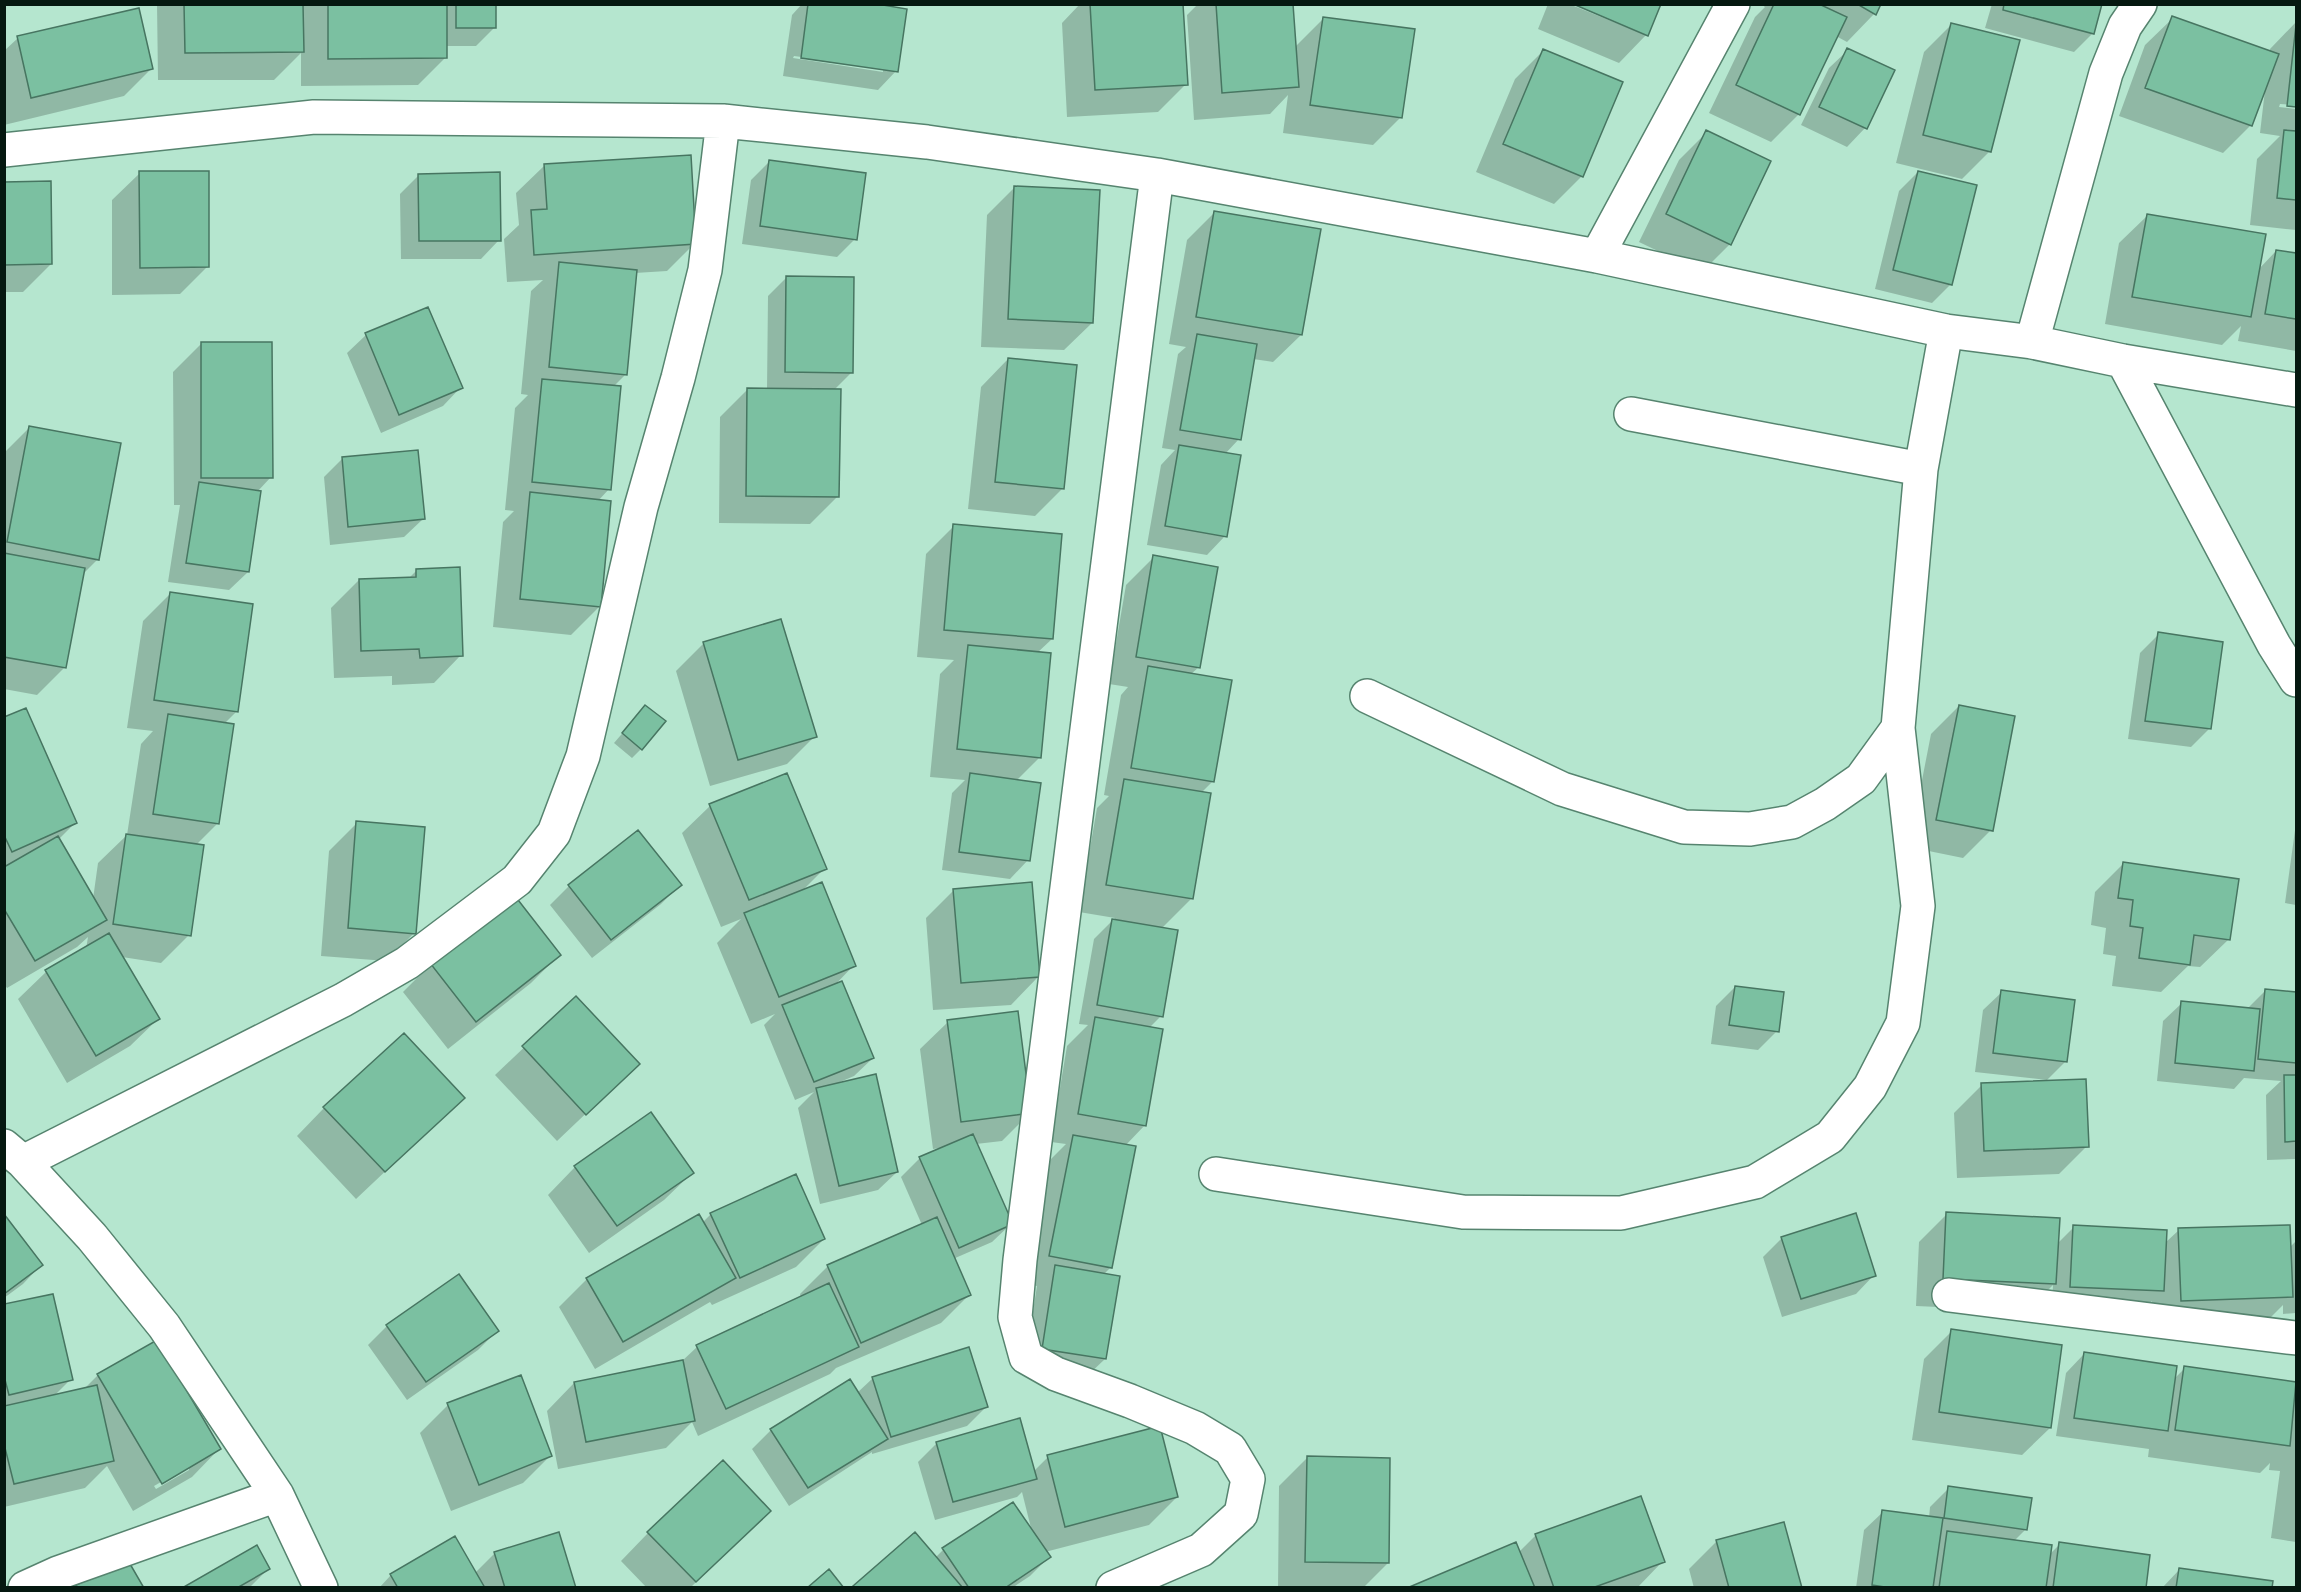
<svg xmlns="http://www.w3.org/2000/svg" width="2301" height="1592" font-family="Barlow,sans-serif">
<rect width="100%" height="100%" fill="#b5e6cf"/>
<!-- shadow -->
<path fill="#0003" fill-rule="evenodd" d="M495,4V27L476,46H446V57L418,85L301,86V53L274,80H158L157,4Z
M802,4H866L896,71L878,90L783,76L792,15ZM794,56L883,68V72L793,58Z
M1080,4H1181L1186,84L1158,112L1067,117L1062,23Z
M1198,4H1291L1295,47L1324,18L1401,117L1373,145L1283,133L1288,95L1270,114L1194,120L1187,15Z
M1548,4H1569L1646,35L1619,63L1538,29Z
M1761,4H1879L1874,14L1847,42L1836,36L1799,114L1771,142L1709,113L1755,17L1765,7Z
M1992,4H2101L2092,34L2074,52L1985,28Z
M2173,18L2269,52L2270,49L2296,22V105L2280,104L2279,107L2296,109V230L2250,225L2257,159L2280,136L2260,133L2265,90L2250,126L2223,153L2119,116L2145,45Z
M1951,25L1990,151L1962,179L1896,163L1924,52Z
M18,38L152,68L124,96L4,125V51Z
M1848,50L1865,128L1847,147L1801,125L1829,68Z
M1543,51L1582,176L1554,204L1476,172L1515,79Z
M1707,132L1730,244L1702,272L1639,242L1679,160Z
M770,161L855,239L837,257L742,244L751,180Z
M544,166L695,243L667,271L635,273L626,374L613,387L609,489L598,501L599,607L571,635L493,627L503,522L514,511L505,510L515,408L528,395L521,394L531,291L543,280L507,282L504,239L519,225L516,193Z
M1918,172L1951,284L1932,303L1875,289L1899,191Z
M140,173L208,266L180,294L112,295V200Z
M419,175L499,240L481,259H401L400,194Z
M4,183L51,264L23,292H4Z
M1015,187L1092,323L1064,350L981,347L987,215Z
M1215,212L1301,335L1273,362L1253,359L1239,439L1225,454V536L1207,555L1147,545L1161,465L1175,450L1162,448L1178,354L1186,347L1169,344L1187,240Z
M2147,216L2258,270L2276,251L2296,255V351L2238,341L2241,326L2222,345L2105,324L2119,243Z
M787,277L852,372L834,390L838,496L810,524L719,523L720,417L748,389H767L768,296Z
M428,309L461,387L443,406L381,433L347,353L366,335Z
M201,344L271,477L257,492L248,572L229,590L168,582L180,505H174L173,372Z
M1008,359L1063,488L1035,516L968,509L981,387Z
M29,428L98,559L82,575L65,667L37,695L4,689V453Z
M342,459L423,519L404,537L330,545L324,477Z
M954,526L1052,639L1037,653L1039,758L1016,781L1028,860L1010,879L942,870L952,793L965,780L930,777L940,674L954,660L917,657L926,554Z
M1154,557L1199,667L1191,674L1213,781L1201,793L1191,899L1161,929V1016L1149,1028L1145,1125L1125,1146L1111,1267L1103,1275L1105,1359L1086,1377L1024,1367L1037,1286L1022,1283L1046,1164L1066,1144L1051,1142L1067,1046L1088,1025L1079,1024L1094,939L1115,918L1079,912L1097,808L1109,796L1104,795L1121,695L1128,687L1109,684L1126,585Z
M417,570L461,655L434,683L392,685V676L334,678L331,608L359,580L408,579Z
M171,593L236,712L224,724L218,823L196,845L189,935L161,963L122,957L158,1019L130,1046L67,1083L18,999L46,972L86,949L88,937L77,947L7,988L4,984V719L75,823L58,840L93,899L98,863L127,835L141,744L153,731L127,728L143,621Z
M2159,634L2209,729L2191,747L2128,739L2140,653Z
M704,643L815,736L787,764L710,786L676,671Z
M1959,706L1991,830L1963,858L1909,847L1931,734Z
M645,707L641,749L632,758L614,743Z
M710,806L825,868L801,892L854,965L834,986L873,1058L854,1076L840,1082L897,1172L878,1190L820,1204L798,1108L814,1092L795,1100L764,1025L775,1014L751,1024L717,943L741,919L721,927L682,833Z
M357,823L414,933L387,961L321,956L329,851Z
M2296,823V905L2285,903Z
M638,833L680,885L661,904L592,958L550,905L569,886Z
M2123,864L2228,940L2200,967L2188,966L2161,992L2112,986L2116,956L2103,954L2106,928L2091,925L2095,892Z
M954,890L1038,977L1011,1005L933,1010L926,918Z
M559,955L531,983L448,1049L403,992L431,964Z
M1735,987L1777,1031L1758,1050L1711,1044L1716,1006Z
M2266,990L2296,993V1159L2267,1160L2266,1095L2281,1081L2244,1078L2234,1089L2157,1081L2163,1021L2182,1003L2247,1009Z
M2002,992L2065,1062L2047,1080L1975,1072L1983,1010Z
M576,998L638,1064L557,1141L495,1075Z
M948,1022L1030,1113L1002,1141L976,1144L1011,1224L992,1242L953,1259L969,1295L941,1323L836,1368L830,1374L698,1436L692,1422L666,1448L558,1469L547,1411L574,1383L681,1362L697,1347L801,1297L800,1294L828,1266L922,1225L901,1177L920,1158L940,1148L933,1149L920,1049Z
M1982,1085L2087,1146L2059,1174L1957,1178L1954,1113Z
M463,1098L356,1199L297,1136L324,1108Z
M575,1167L692,1173L664,1200L589,1253L548,1195Z
M711,1214L824,1239L796,1267L712,1305L710,1302L595,1369L559,1307L587,1279L702,1223Z
M1947,1214L2057,1244L2074,1227L2165,1243L2179,1230L2289,1248L2296,1241V1313L2283,1314V1305L2263,1325L2153,1328L2152,1301L2144,1309L2052,1305L2053,1285L2027,1311L1916,1306L1919,1242Z
M4,1217L41,1265L23,1284L4,1298Z
M1782,1238L1874,1275L1856,1294L1782,1317L1763,1257Z
M458,1276L497,1331L478,1350L407,1400L368,1345L387,1326Z
M4,1306L71,1379L54,1396L84,1389L98,1375L219,1449L192,1477L133,1511L107,1466L85,1488L4,1507ZM189,1466V1470L156,1489L154,1486Z
M1952,1331L2050,1428L2022,1455L1912,1440L1924,1359Z
M2084,1354L2174,1379L2185,1368L2296,1384V1542L2271,1538L2280,1471L2269,1470L2270,1463L2260,1473L2148,1457L2149,1449L2056,1436L2066,1373Z
M873,1378L986,1407L967,1426L872,1454V1452L789,1506L752,1449L771,1430L857,1393Z
M448,1405L551,1455L523,1483L451,1511L420,1433Z
M937,1443L1034,1471L1048,1457L1177,1497L1149,1525L1045,1552L1049,1557L1030,1576L1012,1588H853L915,1534L935,1558L943,1550L1032,1532L1022,1492L1017,1497L935,1520L918,1462Z
M1307,1458L1388,1563L1363,1588H1278L1279,1486Z
M1949,1488L2026,1529L2014,1541L2050,1554L2060,1544L2144,1588H1856L1864,1530L1883,1512L1929,1518L1930,1507Z
M769,1511L690,1588H647L621,1561L648,1533Z
M1536,1535L1663,1561L1637,1588H1411L1518,1553Z
M1716,1542L1801,1588H1694L1689,1569Z
M495,1553L574,1588H379L391,1575L475,1573Z
M268,1569L249,1588H185Z
M2180,1569L2271,1588H2162Z"/>
<!-- building -->
<path fill="#7bc0a1" stroke="#477561" stroke-width="1.5" d="M184,4H303L304,52L185,53Z
M328,4H447V58L328,59Z
M456,4H496V28H456Z
M808,4H877L907,9L898,72L801,58Z
M1090,4H1183L1188,85L1095,90Z
M1216,4H1293L1299,87L1222,93Z
M1573,4H1661L1648,36Z
M1774,4H1819L1847,17L1800,115L1736,85Z
M1857,4H1881L1876,15Z
M2004,4H2102L2094,34L2003,10Z
M139,8L153,69L31,98L17,36Z
M2172,16L2279,54L2252,126L2145,88Z
M1323,17L1415,29L1402,118L1310,105Z
M1951,23L2020,40L1991,152L1923,135Z
M2296,25V107L2287,106Z
M1847,48L1895,70L1867,129L1819,107Z
M1543,49L1623,82L1583,177L1503,144Z
M1706,130L1771,161L1731,245L1666,214Z
M2284,130L2296,131V200L2277,198Z
M691,155L696,244L534,255L531,210L547,209L544,164Z
M769,160L866,173L857,240L760,226Z
M139,171H209V267L140,268Z
M1918,171L1977,185L1952,285L1893,270Z
M500,172L501,241H419L418,174Z
M51,181L52,264L4,265V182Z
M1014,186L1100,190L1093,323L1008,319Z
M1214,211L1321,229L1302,335L1196,317Z
M2147,214L2266,234L2251,317L2132,297Z
M2276,250L2296,253V319L2265,314Z
M559,262L637,270L627,375L549,367Z
M786,276L854,277L853,373L785,372Z
M428,307L463,388L399,415L365,333Z
M1197,334L1257,344L1241,440L1180,430Z
M201,342H272L273,478H201Z
M1008,358L1077,365L1064,489L995,482Z
M542,379L621,386L611,490L532,482Z
M747,388L841,389L839,497L746,496Z
M29,426L121,443L99,560L7,542Z
M1179,445L1241,455L1227,537L1165,526Z
M418,450L425,519L348,527L342,457Z
M199,482L261,491L249,572L186,563Z
M530,492L611,501L601,607L520,599Z
M953,524L1062,534L1053,639L944,630Z
M4,553L85,568L66,668L4,657Z
M1153,555L1218,567L1200,668L1136,657Z
M460,567L463,656L420,658L419,649L361,651L359,579L416,577V569Z
M170,592L253,604L238,712L154,700Z
M781,619L817,737L738,760L703,642Z
M2158,632L2223,642L2211,729L2145,721Z
M968,645L1051,653L1041,758L957,749Z
M1148,666L1232,680L1214,782L1131,768Z
M645,705L666,721L642,750L622,733Z
M1959,705L2015,716L1993,831L1936,820Z
M26,708L77,823L12,852L4,835V717Z
M168,714L234,724L219,824L153,814Z
M787,773L827,869L749,900L709,804Z
M970,773L1041,783L1030,861L959,852Z
M1124,779L1211,793L1193,899L1106,885Z
M356,821L425,827L416,934L348,928Z
M638,830L682,885L611,940L568,885Z
M126,834L204,845L191,936L113,924Z
M58,836L107,920L35,961L4,909V867Z
M2123,862L2239,879L2230,940L2194,935L2190,965L2139,958L2143,928L2130,926L2133,900L2118,898Z
M822,882L856,966L779,997L744,913Z
M1032,882L1040,977L961,983L953,889Z
M515,896L561,955L476,1022L430,963Z
M1112,919L1178,930L1163,1017L1097,1005Z
M109,933L160,1019L96,1056L45,970Z
M842,981L874,1058L814,1082L782,1005Z
M1735,986L1784,992L1779,1032L1729,1025Z
M2265,989L2296,992V1063L2258,1059Z
M2001,990L2075,1000L2067,1062L1993,1053Z
M576,996L640,1064L586,1115L522,1046Z
M2181,1001L2260,1009L2254,1071L2175,1063Z
M1018,1011L1031,1113L961,1122L947,1020Z
M1095,1017L1163,1029L1146,1126L1078,1114Z
M404,1033L465,1098L385,1172L323,1107Z
M876,1074L898,1172L839,1186L816,1088Z
M2284,1075H2296V1141L2285,1142Z
M2086,1079L2089,1147L1984,1151L1981,1083Z
M651,1112L694,1173L617,1226L574,1166Z
M973,1134L1013,1224L959,1248L919,1157Z
M1073,1135L1136,1146L1112,1268L1049,1256Z
M796,1174L825,1239L740,1278L710,1213Z
M1946,1212L2060,1218L2056,1284L1943,1279Z
M1856,1213L1876,1276L1801,1299L1781,1237Z
M4,1214L43,1265L4,1294Z
M699,1214L736,1278L623,1342L586,1278Z
M937,1217L971,1295L861,1343L827,1265Z
M2073,1225L2167,1230L2164,1291L2070,1287Z
M2290,1225L2293,1297L2181,1301L2178,1228Z
M1055,1265L1120,1276L1106,1359L1042,1349Z
M459,1274L499,1331L426,1382L386,1325Z
M829,1283L859,1347L726,1409L696,1345Z
M53,1294L73,1380L9,1395L4,1376V1304Z
M1951,1329L2062,1345L2051,1428L1939,1412Z
M157,1340L221,1449L162,1484L97,1374Z
M969,1347L988,1407L891,1437L872,1377Z
M2084,1352L2177,1366L2168,1431L2074,1418Z
M683,1360L695,1421L586,1442L574,1382Z
M2184,1366L2296,1382L2290,1446L2175,1430Z
M521,1375L552,1456L479,1485L447,1403Z
M850,1379L888,1439L808,1488L770,1429Z
M97,1385L114,1461L14,1484L4,1444V1406Z
M1020,1418L1037,1479L953,1502L936,1442Z
M1160,1426L1178,1497L1065,1527L1047,1455Z
M1307,1456L1390,1458L1389,1563L1305,1562Z
M723,1460L771,1511L696,1582L647,1532Z
M1948,1486L2032,1498L2027,1530L1944,1518Z
M1641,1496L1665,1562L1592,1588H1554L1535,1534Z
M1013,1502L1051,1557L1005,1588H969L942,1548Z
M1882,1510L1943,1518L1933,1588H1891L1872,1585Z
M1784,1522L1802,1588H1729L1716,1540Z
M1947,1531L2052,1545L2046,1588H1939Z
M559,1532L576,1588H505L494,1552Z
M915,1532L963,1588H855L853,1586Z
M455,1536L485,1588H398L390,1574Z
M1516,1542L1535,1588H1407Z
M2059,1542L2150,1555L2146,1588H2053Z
M257,1545L270,1569L237,1588H182Z
M126,1557L144,1588H71Z
M2179,1568L2273,1581L2272,1588H2176Z
M829,1569L844,1588H807Z"/>
<g fill="none" stroke-linecap="round" stroke-linejoin="round">
<defs>
<path id="street" d="M4,150L314,117L723,121L927,142L1157,175L1597,256L1946,331L2032,342L2123,361L2296,390
M1597,256L1733,4
M2032,342L2106,73L2125,26L2140,4
M2123,361L2274,645L2296,680
M1631,414L1921,469
M1367,696L1562,789L1684,827L1750,829L1792,822L1825,804L1861,779L1898,728L1921,469L1946,331
M4,1146L23,1162L92,1237L164,1326L277,1495L321,1588
M23,1162L343,1000L407,963L517,880L554,833L583,756L641,507L678,378L705,270L723,121
M1216,1174L1463,1212L1621,1213L1755,1182L1830,1137L1870,1087L1903,1023L1918,906L1898,728
M1949,1295L2296,1338
M25,1588L58,1573L277,1495
M1113,1588L1201,1550L1241,1514L1248,1479L1230,1449L1195,1428L1130,1401L1056,1374L1026,1357L1015,1317L1020,1260L1157,175"/>
</defs>
<!-- street casing -->
<use href="#street" stroke="#56846f" stroke-width="36"/>
<!-- street -->
<use href="#street" stroke="#fff" stroke-width="33"/>
</g>
<!-- border -->
<rect width="2301" height="1592" fill="none" stroke="#051810" stroke-width="12"/>
</svg>
